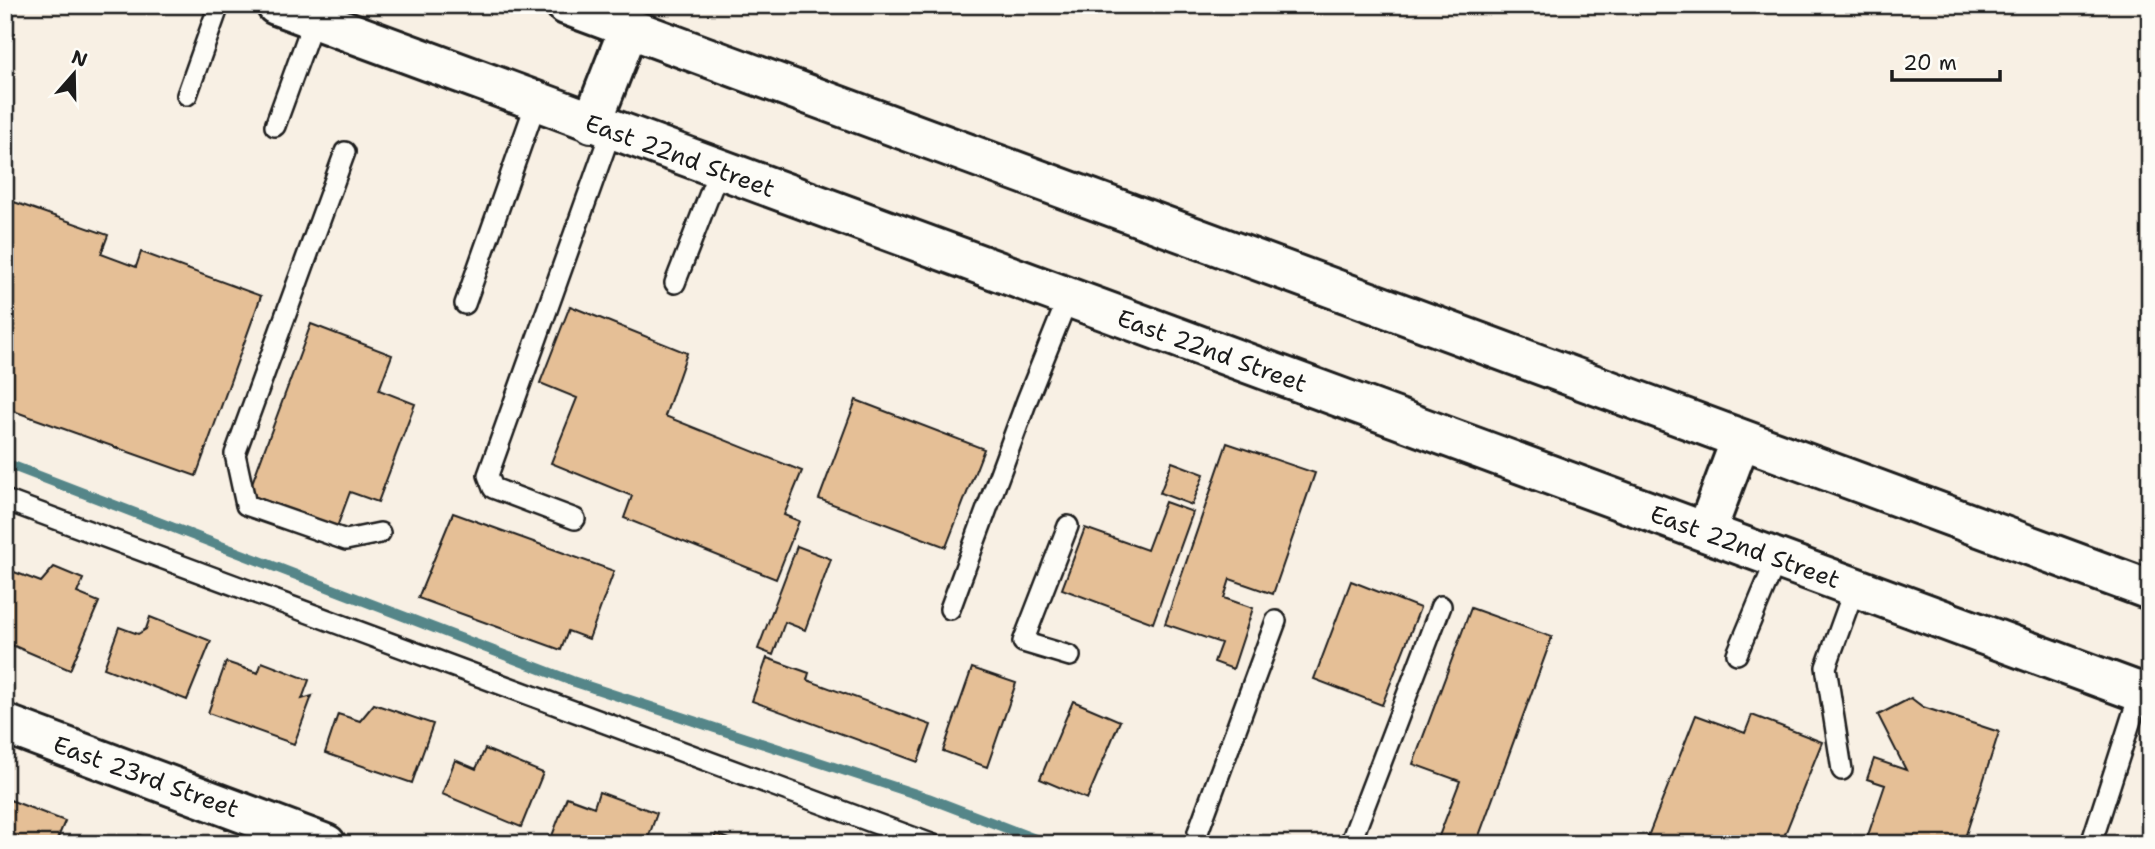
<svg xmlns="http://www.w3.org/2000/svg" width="2155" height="849" font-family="'Shantell Sans',sans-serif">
<rect width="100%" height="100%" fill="#f8f0e4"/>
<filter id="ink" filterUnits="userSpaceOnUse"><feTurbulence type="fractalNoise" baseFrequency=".0143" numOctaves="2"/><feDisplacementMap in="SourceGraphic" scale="14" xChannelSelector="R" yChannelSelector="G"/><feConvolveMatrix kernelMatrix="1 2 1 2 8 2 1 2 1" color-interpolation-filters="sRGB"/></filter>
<g filter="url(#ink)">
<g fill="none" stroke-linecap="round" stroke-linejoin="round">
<!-- stream -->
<path stroke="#548689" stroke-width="10" d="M5,463L572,681L928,798L1048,844"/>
</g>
<!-- building -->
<path fill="#e5bf96" stroke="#1c1c1c" stroke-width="2" d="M14,202L108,235L101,254L136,267L141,252L261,296L196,476L5,408V214L9,216Z
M570,306L687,353L665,416L802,471L784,515L799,521L776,579L624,518L632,496L551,463L577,398L540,383Z
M311,324L392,355L379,390L415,404L378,502L350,492L337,527L248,494Z
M856,400L984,449L946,547L819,499Z
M1227,443L1315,473L1273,594L1230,579L1224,598L1253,608L1233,669L1214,662L1221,643L1165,624Z
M1172,462L1204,474L1192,505L1160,493Z
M1165,502L1193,512L1153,623L1062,589L1085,528L1147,550Z
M453,513L614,571L589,639L568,631L561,650L418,598Z
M797,546L831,559L805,630L785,622L773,655L758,649Z
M54,567L83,579L77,593L99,602L70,670L5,642L6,569L41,582Z
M1351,581L1420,608L1382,705L1314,679Z
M1471,608L1552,637L1476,844H1436L1460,781L1413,764Z
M150,617L211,641L187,700L104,668L119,627L138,634L146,629Z
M767,658L809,673L807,680L931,725L918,762L752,701Z
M226,662L258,673L262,662L309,680L302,699L312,696L294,744L208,713Z
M972,668L1016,683L987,767L943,751Z
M1911,698L1923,707L1999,732L1963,844H1865L1885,785L1867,779L1874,759L1906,770L1878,715Z
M1073,701L1120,721L1087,799L1040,779Z
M374,704L433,724L412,783L325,753L338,714L360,721Z
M1696,715L1745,733L1752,715L1822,742L1781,844H1645Z
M485,749L543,773L521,827L442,794L455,760L476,769Z
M599,792L657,813L646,844H573L552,836L567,797L594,807Z
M10,800L65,821L57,840L67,844H5V813Z
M716,834L743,844H712Z
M139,835L162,844H135Z
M1373,836L1393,844H1370Z"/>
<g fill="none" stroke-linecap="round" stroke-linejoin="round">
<defs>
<path id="service" d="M187,95L219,5
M275,126L314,19
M345,152L235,454L246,505L346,540L380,533
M675,283L719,170
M465,304L536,103
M5,500L931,844
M575,519L493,488L488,475L611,131
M1068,526L1023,642L1070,656
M950,609L1027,400L1068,298
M1737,654L1777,558
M1842,770L1826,667L1855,587
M1198,832L1276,621
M1350,844L1441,606
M2091,844L2140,692"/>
<path id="minor" d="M5,724L326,844"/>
<path id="primary" d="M276,5L2150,696
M566,5L2150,590
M592,123L629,28
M1706,532L1741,439"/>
</defs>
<!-- service casing -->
<use href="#service" stroke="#1c1c1c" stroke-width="24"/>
<!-- minor casing -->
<use href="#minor" stroke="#1c1c1c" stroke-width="44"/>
<!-- primary casing -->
<use href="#primary" stroke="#1c1c1c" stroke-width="44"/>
<!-- service -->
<use href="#service" stroke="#fdfcf7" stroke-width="19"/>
<!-- minor -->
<use href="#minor" stroke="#fdfcf7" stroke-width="38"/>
<!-- primary -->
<use href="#primary" stroke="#fdfcf7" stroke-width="38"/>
</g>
</g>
<g text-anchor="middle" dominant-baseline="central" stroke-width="5" stroke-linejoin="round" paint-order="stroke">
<!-- street labels -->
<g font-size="24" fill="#1c1c1c" stroke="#fdfcf7">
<text transform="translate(680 156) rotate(20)">East 22nd Street</text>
<text transform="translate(1212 351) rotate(20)">East 22nd Street</text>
<text transform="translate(1745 547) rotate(20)">East 22nd Street</text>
<text transform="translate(146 777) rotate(20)">East 23rd Street</text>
</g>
</g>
<!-- margin -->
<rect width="2155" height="849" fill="none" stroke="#fdfcf7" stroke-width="28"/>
<rect x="14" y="14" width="2127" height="821" fill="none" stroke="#1c1c1c" stroke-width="2.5" filter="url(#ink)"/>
<!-- north arrow -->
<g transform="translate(74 74) rotate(20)" stroke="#fdfcf7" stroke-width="5" paint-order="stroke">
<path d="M0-5L12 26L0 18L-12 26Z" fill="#1c1c1c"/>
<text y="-10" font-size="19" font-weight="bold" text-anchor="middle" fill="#1c1c1c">N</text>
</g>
<!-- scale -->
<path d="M1892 70v10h108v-10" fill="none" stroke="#1c1c1c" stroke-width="3.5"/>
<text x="1903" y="70" font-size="21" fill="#1c1c1c" stroke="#fdfcf7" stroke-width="5" paint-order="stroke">20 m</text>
</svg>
